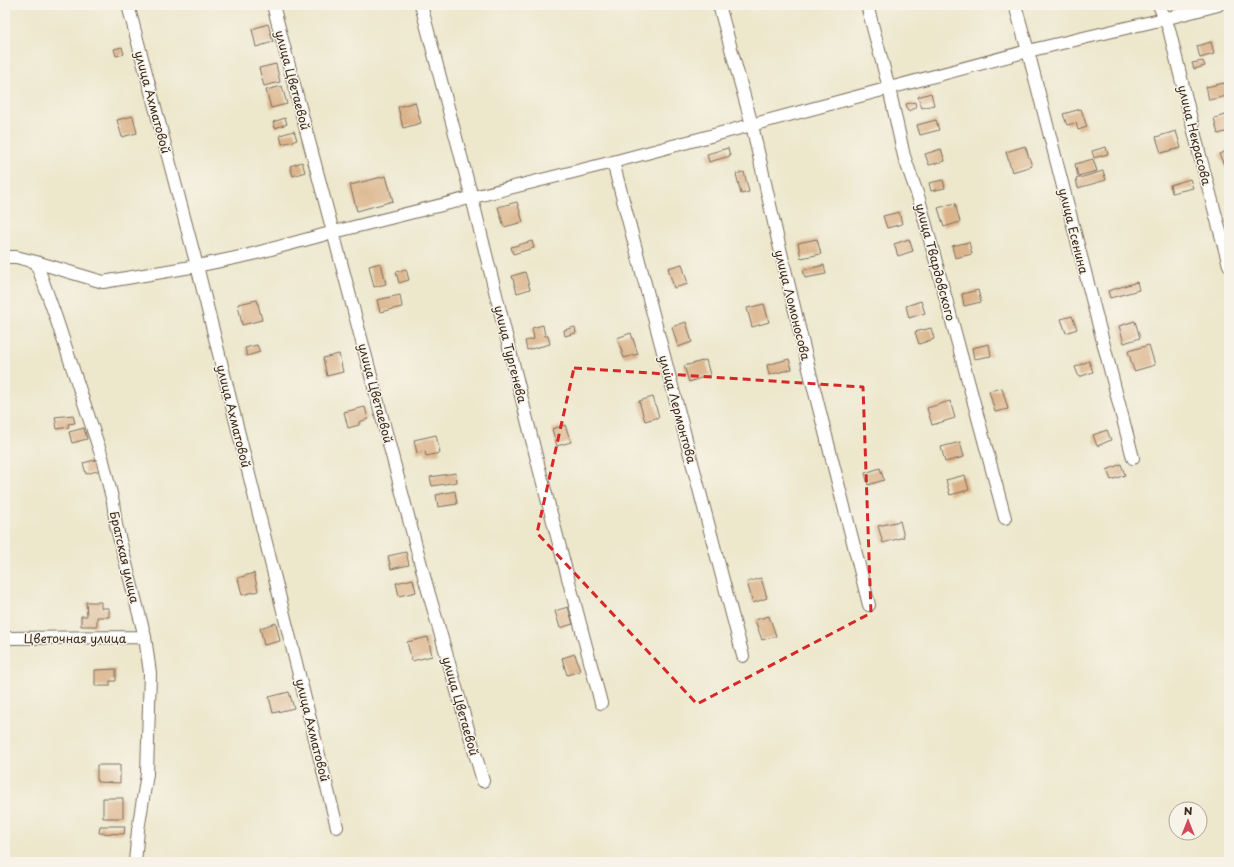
<svg xmlns="http://www.w3.org/2000/svg" width="1234" height="867" font-family="'Playpen Sans',sans-serif">
<rect width="100%" height="100%" fill="#f7f3e8"/>
<filter id="ink" filterUnits="userSpaceOnUse"><feTurbulence type="fractalNoise" baseFrequency=".025" numOctaves="2"/><feDisplacementMap in="SourceGraphic" scale="8" xChannelSelector="R" yChannelSelector="G"/><feConvolveMatrix kernelMatrix="1 2 1 2 8 2 1 2 1" color-interpolation-filters="sRGB"/></filter>
<filter id="wash" filterUnits="userSpaceOnUse"><feTurbulence type="fractalNoise" baseFrequency=".012" numOctaves="4" result="noise"/><feDisplacementMap in="SourceGraphic" scale="16" xChannelSelector="R" yChannelSelector="G"/><feGaussianBlur stdDeviation="0.9" result="paint"/><feColorMatrix in="noise" values="0 0 0 0 0 0 0 0 0 0 0 0 0 0 0 0 0 1.4 0 .05"/><feComposite in="paint" operator="in"/></filter>
<g filter="url(#wash)">
<rect width="100%" height="100%" fill="#ede7cc"/>
<g id="blocks">
<!-- building -->
<path fill="#dbb48b" d="M268,24L273,42L256,47L252,29Z
M1211,42L1214,54L1200,58L1197,46Z
M122,47L124,54L116,56L114,49Z
M1203,61L1205,66L1194,69L1192,63Z
M276,64L280,82L264,86L259,68Z
M1224,83L1227,96L1209,100L1206,87Z
M282,86L287,104L271,108L266,90Z
M931,93L934,105L922,108L918,97Z
M415,102L421,123L403,128L398,107Z
M915,102L916,108L908,111L906,104Z
M1081,109L1087,127L1078,130L1076,123L1067,125L1063,114Z
M1229,114V131L1218,134L1214,118Z
M133,116L137,133L122,137L117,120Z
M285,118L287,124L275,128L273,122Z
M936,120L939,130L920,135L917,125Z
M294,131L297,140L282,144L280,135Z
M1176,131L1181,148L1161,153L1156,137Z
M1025,146L1032,166L1012,172L1006,152Z
M1106,147L1108,154L1094,158L1092,151Z
M728,148L730,156L709,162L707,154Z
M941,149L945,161L929,165L925,154Z
M1229,150V168L1226,169L1219,154Z
M1093,159L1097,171L1078,176L1075,164Z
M302,162L305,172L293,176L290,166Z
M1103,171L1106,180L1078,188L1076,179Z
M744,172L749,192L741,194L736,174Z
M386,176L393,201L357,211L350,185Z
M1190,179L1193,188L1172,193L1170,185Z
M943,180L945,188L931,191L929,183Z
M517,202L523,222L504,227L498,207Z
M955,203L960,222L944,227L938,208Z
M899,212L902,224L887,228L883,216Z
M817,239L821,254L801,258L798,243Z
M909,239L913,251L898,256L894,244Z
M532,241L534,248L513,254L511,247Z
M969,242L972,254L955,258L952,246Z
M381,263L386,284L374,287L369,266Z
M682,264L688,284L674,288L668,268Z
M824,265L826,274L805,278L803,270Z
M406,269L409,280L399,283L396,272Z
M525,272L530,289L517,293L512,276Z
M1137,282L1139,290L1110,298L1108,291Z
M978,290L981,302L964,306L962,294Z
M400,295L402,307L380,312L377,300Z
M257,300L262,320L242,325L238,304Z
M921,301L925,313L909,318L906,306Z
M764,304L769,322L752,327L747,308Z
M1072,316L1077,329L1066,333L1061,319Z
M1135,321L1140,338L1124,343L1119,326Z
M686,322L692,342L678,347L672,327Z
M543,325L545,336H548L550,344L527,350L525,341L534,339L532,328Z
M575,327L576,333L565,336L564,330Z
M931,328L934,339L919,344L915,332Z
M631,333L638,354L624,358L617,338Z
M989,344L991,356L974,359L972,348Z
M257,345L260,352L247,356L245,348Z
M1149,345L1155,365L1134,371L1128,351Z
M339,354L343,372L327,376L323,358Z
M789,359L792,369L769,375L767,365Z
M706,360L710,375L689,382L684,366Z
M1089,361L1093,372L1079,377L1075,367Z
M1002,388L1008,409L995,412L989,391Z
M653,397L659,417L645,421L639,401Z
M950,401L955,418L932,425L927,408Z
M365,407L368,419L359,422V425L348,428L344,412Z
M73,415L75,423L68,424L69,427L57,429L55,417Z
M565,425L571,442L557,446L552,429Z
M84,428L87,439L72,443L69,432Z
M1107,430L1111,440L1097,446L1093,435Z
M436,435L440,453L426,456L425,451L417,453L414,440Z
M960,442L964,457L945,462L941,447Z
M99,459L101,470L86,474L83,463Z
M1121,464L1125,475L1111,480L1107,470Z
M880,468L884,480L868,485L865,473Z
M456,473L457,482L432,486L430,477Z
M965,475L969,490L950,495L946,480Z
M455,491L457,504L438,507L436,495Z
M900,521L904,537L883,543L878,526Z
M406,552L409,565L391,569L388,556Z
M254,573L258,591L242,595L238,578Z
M761,578L767,598L753,603L747,582Z
M413,579L416,592L399,596L396,583Z
M86,602H101V608H109V617H97V626H81V616H87Z
M568,607L573,624L560,628L555,611Z
M769,616L776,636L762,640L755,620Z
M276,623L280,641L264,645L260,628Z
M428,637L432,656L412,661L407,642Z
M575,654L580,671L567,675L562,658Z
M116,669V681H110V686H95V670Z
M289,692L294,708L273,713L269,697Z
M97,765H120V783L97,782Z
M103,798H123V818H103Z
M100,826H125L124,834L99,833Z"/>
</g>
</g>
<g filter="url(#ink)">
<use href="#blocks" fill-opacity="0" stroke="#796c5b" stroke-width="1"/>
<g fill="none" stroke-linecap="round" stroke-linejoin="round">
<defs>
<path id="minor" d="M128,5L197,266L337,827
M273,5L425,580L483,781
M421,5L472,198L539,468L601,703
M719,5L752,125L777,236L808,365L869,605
M867,5L889,88L904,156L919,199L1005,518
M1015,5L1028,51L1133,458
M1159,5L1169,29L1200,156L1229,265
M613,162L743,656
M5,257H16L36,262L103,282L197,266L249,255L334,232L613,162L1028,51L1164,19L1218,5
M36,262L55,315L102,457L113,502L116,525L145,637L150,673L147,774L138,830L135,862
M5,638L145,637"/>
</defs>
<!-- minor casing -->
<use href="#minor" stroke="#796c5b" stroke-width="14"/>
<!-- minor -->
<use href="#minor" stroke="#fff" stroke-width="12"/>
</g>
</g>
<!-- marked area -->
<path fill="none" stroke="#d62828" stroke-width="3" stroke-dasharray="8 5" stroke-linejoin="round" d="M574,368L863,387L871,613L697,704L537,533Z"/>
<g text-anchor="middle" dominant-baseline="central" stroke-width="3" stroke-linejoin="round" paint-order="stroke">
<!-- street labels -->
<g font-size="12" fill="#3b2a1e" stroke="#f7f3e8">
<text transform="translate(293 80) rotate(75)">улица Цветаевой</text>
<text transform="translate(153 102) rotate(75)">улица Ахматовой</text>
<text transform="translate(1195 135) rotate(76)">улица Некрасова</text>
<text transform="translate(1074 231) rotate(76)">улица Есенина</text>
<text transform="translate(936 262) rotate(75)">улица Твардовского</text>
<text transform="translate(793 305) rotate(76)">улица Ломоносова</text>
<text transform="translate(511 354) rotate(76)">улица Тургенева</text>
<text transform="translate(376 393) rotate(75)">улица Цветаевой</text>
<text transform="translate(678 409) rotate(75)">улица Лермонтова</text>
<text transform="translate(234 416) rotate(76)">улица Ахматовой</text>
<text transform="translate(125 557) rotate(77)">Братская улица</text>
<text x="75" y="638">Цветочная улица</text>
<text transform="translate(461 706) rotate(74)">улица Цветаевой</text>
<text transform="translate(313 730) rotate(76)">улица Ахматовой</text>
</g>
</g>
<!-- margin -->
<rect width="1234" height="867" fill="none" stroke="#f7f3e8" stroke-width="20"/>
<!-- north arrow -->
<g transform="translate(1188 821)"><circle r="19" fill="#f7f3e8" stroke="#aca397"/>
<path d="M0-3L7 15L0 10L-7 15Z" fill="#d1495b"/>
<text y="-6" font-size="11" font-weight="bold" text-anchor="middle" fill="#3b2a1e">N</text>
</g>
</svg>
